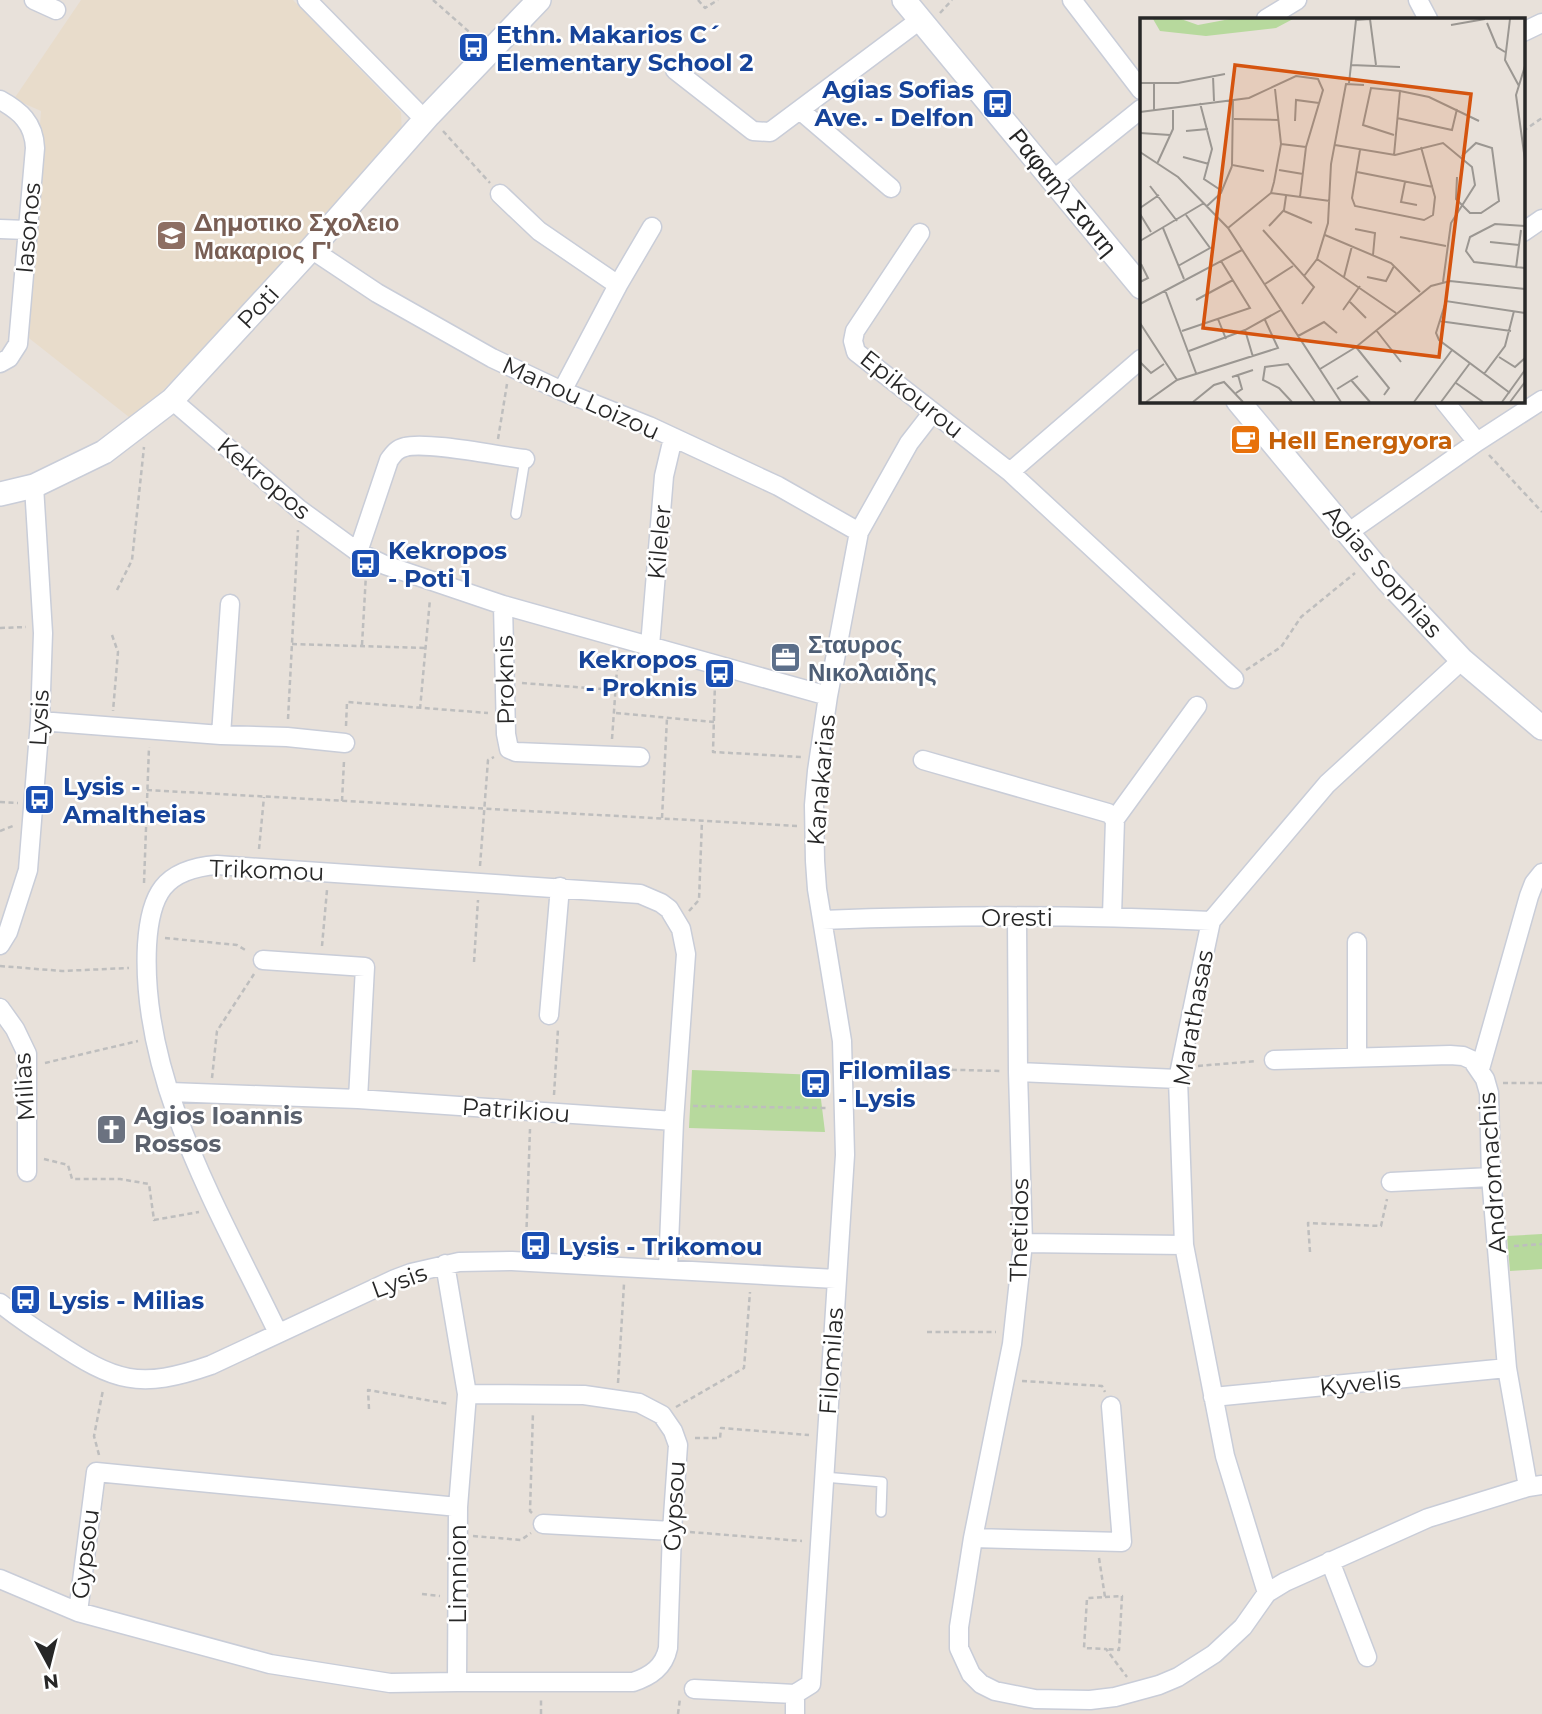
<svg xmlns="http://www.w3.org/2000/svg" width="1542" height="1714" font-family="Montserrat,sans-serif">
<rect width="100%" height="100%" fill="#e8e1da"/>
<!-- education -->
<path fill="#e8dccb" d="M81,0H293L401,112L402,137L134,421L25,335L41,111L14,99Z"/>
<!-- green -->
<path fill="#b7d99d" d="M692,1070L818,1075L825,1132L689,1128Z
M1542,1234V1269L1510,1271L1507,1236Z"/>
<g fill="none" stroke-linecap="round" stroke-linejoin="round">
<defs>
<path id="service" d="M516,514L525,459
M824,1477L882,1482L881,1512"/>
<path id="minor" d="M34,0L56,10
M307,0L425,120
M1072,0L1141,90
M1418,0L1428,19
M1266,19L1297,0
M1523,32L1542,23
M675,70L753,131L770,132L921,19
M0,100C20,111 34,123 35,148L18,344L9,358L0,363
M801,111L891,188
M1054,179L1141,109
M500,194L539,231L618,285
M0,229L27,230
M1523,232L1542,219
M920,233L855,331L853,341L856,352L1010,472L1234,679
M311,249L377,293L492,358L562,391L649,426L778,486L859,532
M562,391L618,285L652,227
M172,400L299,509L358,552L385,565L503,605L828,696
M1444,401L1477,442
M1010,472L1141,359
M1349,532L1477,442L1542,400
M358,552L389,460C394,453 397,449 405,447C426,441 499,456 525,459
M503,605L506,734L509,749L516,752L640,757
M650,646L664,476L673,438
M40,721L221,735L287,737L345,743
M221,735L230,604
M923,760L1108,813L1115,819
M1112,916L1115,819L1197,706
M1017,918L1018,1072L1023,1243L1012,1344L973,1538L959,1627V1648L971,1674L981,1684L995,1691L1035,1699L1090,1700L1115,1697L1159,1685L1178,1677L1214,1654L1243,1627L1267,1593L1285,1582L1428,1518L1528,1487L1542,1485
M822,920C952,915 1082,915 1211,921
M0,945L8,932L28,870L40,721L43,633L34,486
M263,960L365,967L358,1099
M0,1008L15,1029L27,1054V1172
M549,1015L560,887
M1357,1057V942
M1274,1060L1450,1055L1463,1056L1472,1060L1485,1079L1489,1093L1491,1177L1507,1368L1528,1487
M1480,1069L1529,896L1534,883L1542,873
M1018,1072L1178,1079
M170,1092L358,1099L674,1121
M1391,1182L1491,1177
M1023,1243L1184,1245
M445,1264L467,1394L458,1507L457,1682H633C651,1676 664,1667 668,1648L672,1531L678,1445L673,1431L662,1415L639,1403L584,1395L467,1394
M0,1303C17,1317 35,1329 54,1341C115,1382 139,1390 211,1365L395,1279L411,1273L459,1262L512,1261L836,1279
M278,1333C221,1214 140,1081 147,945C150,895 163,869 217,865L640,894L661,903L669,909L681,929L686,954L674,1121L668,1269
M1213,1397L1507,1368
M543,1524L672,1531
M973,1538L1122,1542L1111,1406
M1330,1561L1367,1657
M0,1579L78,1612L270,1664L390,1683L457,1682
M1267,1593L1225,1456L1184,1245L1178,1079L1196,992L1211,921L1327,784L1462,660
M78,1612L96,1472L458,1507
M694,1689L795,1694L811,1684L845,1155L842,1041L817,889L815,861L814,805L817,771L828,696L859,532L909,443L933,412
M795,1694V1714"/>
<path id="tertiary" d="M904,0L1141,287
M1238,401L1387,580L1462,660L1542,728
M0,494L34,486L104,452L172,400L311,249L429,115L539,0"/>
</defs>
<!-- service casing -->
<use href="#service" stroke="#c9cdd8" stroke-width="12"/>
<!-- minor casing -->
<use href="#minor" stroke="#c9cdd8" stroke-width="21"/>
<!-- tertiary casing -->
<use href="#tertiary" stroke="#c9cdd8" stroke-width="26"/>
<!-- path -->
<path stroke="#bebebe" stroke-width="2.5" stroke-dasharray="5 3.5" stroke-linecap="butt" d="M433,0L475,37
M698,0L705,8L718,0
M940,13L952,0
M443,131L490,183
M1523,131L1542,118
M498,439L507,384
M1489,455L1542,512
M117,590L132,560L144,447
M0,628L26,627
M112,635L118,652L113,711
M292,644L426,648
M362,645L366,574
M1246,670L1281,647L1301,617L1355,573
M715,682L713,752L801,757
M522,683L615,690
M420,709L430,599
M616,713L714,722
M288,719L298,530
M346,726L347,702L488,713
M612,739L618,655
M147,790L798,826
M342,801L344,761
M0,802L18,803
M662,818L667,718
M0,831L13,826
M259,849L264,797
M480,866L488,760L494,757
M144,883L149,747
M689,911L699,900L702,820
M165,938L237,945L247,951
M322,946L327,890
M474,962L478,900
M0,966L62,971L129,968
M45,1063L138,1041
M1198,1066L1257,1061
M860,1077L921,1080L922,1069L1000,1071
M212,1078L217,1031L254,974
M1503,1083H1542
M554,1095L558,1029
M693,1106L826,1108
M44,1159L68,1165L72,1179H120L149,1184L154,1220L199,1212
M526,1244L530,1129
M1514,1246L1542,1244
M1310,1252L1308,1223L1381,1226L1387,1199
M927,1332H996
M1022,1381L1102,1386L1105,1392
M618,1383L624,1284
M676,1407L744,1368L750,1292
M369,1409L368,1390L449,1404
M695,1438H720L721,1428L809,1435
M99,1455L94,1436L103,1390
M532,1513L530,1511L533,1412
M690,1532L802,1541
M473,1536L521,1540L531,1533
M1099,1558L1105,1597L1087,1598L1084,1648L1106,1649L1127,1677
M422,1594L440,1596
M1105,1597L1122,1596L1119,1650L1106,1649
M541,1714V1700
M678,1714L680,1698"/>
<!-- service -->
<use href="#service" stroke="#fff" stroke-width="9"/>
<!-- minor -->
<use href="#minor" stroke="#fff" stroke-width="18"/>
<!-- tertiary -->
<use href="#tertiary" stroke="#fff" stroke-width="23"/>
</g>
<!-- icons -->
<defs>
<symbol id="bus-square" viewBox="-11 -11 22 22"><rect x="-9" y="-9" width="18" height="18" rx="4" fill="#1a4fb4" stroke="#fff"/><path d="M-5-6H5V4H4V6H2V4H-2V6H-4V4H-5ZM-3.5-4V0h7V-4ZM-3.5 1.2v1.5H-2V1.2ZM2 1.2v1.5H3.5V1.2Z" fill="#fff"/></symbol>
<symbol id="school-square" viewBox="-11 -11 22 22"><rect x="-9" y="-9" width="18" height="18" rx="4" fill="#8d6e63" stroke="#fff"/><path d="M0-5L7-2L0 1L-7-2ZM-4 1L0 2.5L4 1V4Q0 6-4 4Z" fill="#fff"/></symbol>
<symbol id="cafe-square" viewBox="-11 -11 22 22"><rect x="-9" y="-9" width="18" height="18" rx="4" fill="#e8710a" stroke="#fff"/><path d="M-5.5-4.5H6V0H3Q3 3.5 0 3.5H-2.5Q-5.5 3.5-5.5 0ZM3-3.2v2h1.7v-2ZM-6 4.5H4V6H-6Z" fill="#fff"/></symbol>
<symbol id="office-square" viewBox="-11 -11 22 22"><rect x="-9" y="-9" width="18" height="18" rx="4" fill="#5c6f8a" stroke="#fff"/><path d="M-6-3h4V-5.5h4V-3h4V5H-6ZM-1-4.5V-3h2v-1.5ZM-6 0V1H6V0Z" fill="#fff"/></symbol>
<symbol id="church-square" viewBox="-11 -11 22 22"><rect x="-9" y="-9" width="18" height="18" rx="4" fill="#6b7280" stroke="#fff"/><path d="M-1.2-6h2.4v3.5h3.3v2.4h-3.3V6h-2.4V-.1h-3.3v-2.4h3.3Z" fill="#fff"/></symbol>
</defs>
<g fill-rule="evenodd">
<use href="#bus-square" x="456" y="30" width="35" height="35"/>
<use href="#bus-square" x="980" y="86" width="35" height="35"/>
<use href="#school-square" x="154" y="218" width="35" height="35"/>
<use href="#cafe-square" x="1228" y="422" width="35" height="35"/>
<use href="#bus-square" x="348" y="546" width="35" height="35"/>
<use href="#office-square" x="768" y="640" width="35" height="35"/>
<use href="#bus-square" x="702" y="656" width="35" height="35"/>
<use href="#bus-square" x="22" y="782" width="35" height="35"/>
<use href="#bus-square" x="798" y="1066" width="35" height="35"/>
<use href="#church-square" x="94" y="1112" width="35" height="35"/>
<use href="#bus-square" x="518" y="1228" width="35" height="35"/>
<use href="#bus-square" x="8" y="1282" width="35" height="35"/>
</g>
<g text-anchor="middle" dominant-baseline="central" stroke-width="5" stroke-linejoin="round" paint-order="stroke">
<!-- transit labels -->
<g font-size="24" font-weight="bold" fill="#164399" stroke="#fff" text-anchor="start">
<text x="496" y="34">Ethn. Makarios C´<tspan x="496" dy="28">Elementary School 2</tspan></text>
<text x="974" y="89" text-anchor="end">Agias Sofias<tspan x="974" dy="28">Ave. - Delfon</tspan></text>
<text x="388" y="550">Kekropos<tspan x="388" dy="28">- Poti 1</tspan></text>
<text x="697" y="659" text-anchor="end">Kekropos<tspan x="697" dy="28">- Proknis</tspan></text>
<text x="63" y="786">Lysis -<tspan x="63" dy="28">Amaltheias</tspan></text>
<text x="838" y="1070">Filomilas<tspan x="838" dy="28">- Lysis</tspan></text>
<text x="558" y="1246">Lysis - Trikomou</text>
<text x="48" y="1300">Lysis - Milias</text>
</g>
<!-- street labels -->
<g font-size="24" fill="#272727" stroke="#fff">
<text transform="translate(1063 192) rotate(51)">Ραφαηλ Σαντη</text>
<text transform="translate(28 228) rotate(-85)">Iasonos</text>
<text transform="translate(258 307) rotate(-47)">Poti</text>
<text transform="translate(912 394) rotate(39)">Epikourou</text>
<text transform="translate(581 398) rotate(24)">Manou Loizou</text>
<text transform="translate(264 478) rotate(40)">Kekropos</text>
<text transform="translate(659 542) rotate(-85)">Kileler</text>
<text transform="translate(1383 571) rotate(49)">Agias Sophias</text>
<text transform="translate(505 680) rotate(-91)">Proknis</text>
<text transform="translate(39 718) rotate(-87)">Lysis</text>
<text transform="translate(821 780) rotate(-85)">Kanakarias</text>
<text transform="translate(267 870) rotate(2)">Trikomou</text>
<text x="1017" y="917">Oresti</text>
<text transform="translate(1193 1018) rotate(-80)">Marathasas</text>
<text transform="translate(24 1087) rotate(-94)">Milias</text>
<text transform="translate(516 1110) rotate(4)">Patrikiou</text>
<text transform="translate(1492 1173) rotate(-94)">Andromachis</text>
<text transform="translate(1019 1230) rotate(-89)">Thetidos</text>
<text transform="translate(399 1281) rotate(-20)">Lysis</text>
<text transform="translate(831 1361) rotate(-86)">Filomilas</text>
<text transform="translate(1360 1383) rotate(-6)">Kyvelis</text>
<text transform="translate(674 1506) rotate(-87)">Gypsou</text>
<text transform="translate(85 1554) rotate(-83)">Gypsou</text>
<text transform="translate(457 1574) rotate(-90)">Limnion</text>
</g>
<!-- education labels -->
<g font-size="24" font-weight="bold" fill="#785e54" stroke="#fff" text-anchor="start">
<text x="194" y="222">Δημοτικο Σχολειο<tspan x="194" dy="28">Μακαριος Γ'</tspan></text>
</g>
<!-- food labels -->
<g font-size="24" font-weight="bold" fill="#c56008" stroke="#fff" text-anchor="start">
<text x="1268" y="440">Hell Energyora</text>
</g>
<!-- service labels -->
<g font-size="24" font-weight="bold" fill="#4e5e75" stroke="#fff" text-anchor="start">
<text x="808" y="644">Σταυρος<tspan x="808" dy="28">Νικολαιδης</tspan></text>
</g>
<!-- worship labels -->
<g font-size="24" font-weight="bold" fill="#5b616d" stroke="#fff" text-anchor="start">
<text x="134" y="1115">Agios Ioannis<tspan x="134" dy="28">Rossos</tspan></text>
</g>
</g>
<!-- overview -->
<g transform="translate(1140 18)">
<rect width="385" height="385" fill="#e8e1da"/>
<path d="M13,1H41L58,7L90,1H153L136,10L66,18L20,13Z" fill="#b7d99d"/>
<path fill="none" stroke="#9b9792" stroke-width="2" d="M370,1L365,42L379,68M347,5L357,29L365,34M311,7L345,1M211,47L260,49M385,48L376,77L385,142M73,58L74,83M0,65H38L85,56M14,65V93M209,65L216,2L230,1L236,47M260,73L289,79L339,103M93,82L92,147L124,153M60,85L72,131L64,161L82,173M0,94L109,80L156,58L178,61L183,72L166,129L160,179M257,100L312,112L317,91M94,101L139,102M155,103L156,82L179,85M46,113L68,111M0,115L30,117M254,117L223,107L231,70L260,73L254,137M141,126L166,129M195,127L255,137L303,125L332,149L335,167L311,205L303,264M220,132L212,180L215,188L284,202L293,197L295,179L281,129M0,134L38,159L88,210L201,384M43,139L69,146M17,146L33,111V92M139,152L163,156M217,154L293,169M317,159L316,181L330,195H341L359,183L352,130L336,125L322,138M265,164L261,184L277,187M10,168L37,203M131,175L190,183M67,188L81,175L92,148M0,190L19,177M144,193L172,205M0,196L11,214M129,208L144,192L146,178M385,208L355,206L330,219L326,233L334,244L385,250M23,210L44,261M88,210L131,175L134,164L141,126L135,71M215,211L235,215L233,237M123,212L174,269L162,286M185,217L251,245L280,274M260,219L306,228M0,223L64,185M350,224L379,227M177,241L256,295M38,248L70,230L46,197M376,250L381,212M164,258L177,241L188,205L191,146L206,66L224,67M204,259L212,228M227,259L246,263L254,248M0,264L8,260L1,246M125,266L153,248M25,272L56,355M56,282L93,262M210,284L226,300M0,286L102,232M203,292L220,268M78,301L86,321M299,303L371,313M0,305L37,362M105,312L113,339M236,312L261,344M42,313L110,290L81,243M158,318L184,304L197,315M216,329L249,370L244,377M49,333L105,312L141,292M359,339L375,349L385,340M0,344L11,355L24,346M180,351L216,329L291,268L310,263L385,271M344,356L365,328L374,293M92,359L113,352M211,362L230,384M316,365L343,384M197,371L218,358M96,375L102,371L98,357M370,375L299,322L296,315L306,283L385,295M6,384L37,362L138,330L125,302M53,384L74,367L84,364L103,384M152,384L139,370L123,362L125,349L148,346L175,384M274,384L312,332M301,384L330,345M362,384L385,352M370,384L385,364"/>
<path fill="#d5540f" fill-opacity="0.15" stroke="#d5540f" stroke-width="3.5" d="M95,47L331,76L299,339L63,310Z"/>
<rect width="385" height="385" fill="none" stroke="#272727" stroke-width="3.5"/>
</g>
<!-- north arrow -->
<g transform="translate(49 1665) rotate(173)" stroke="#ffffff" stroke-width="5" paint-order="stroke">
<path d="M0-5L12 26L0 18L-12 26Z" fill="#272727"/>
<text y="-10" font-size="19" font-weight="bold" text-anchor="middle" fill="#272727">N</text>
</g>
</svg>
